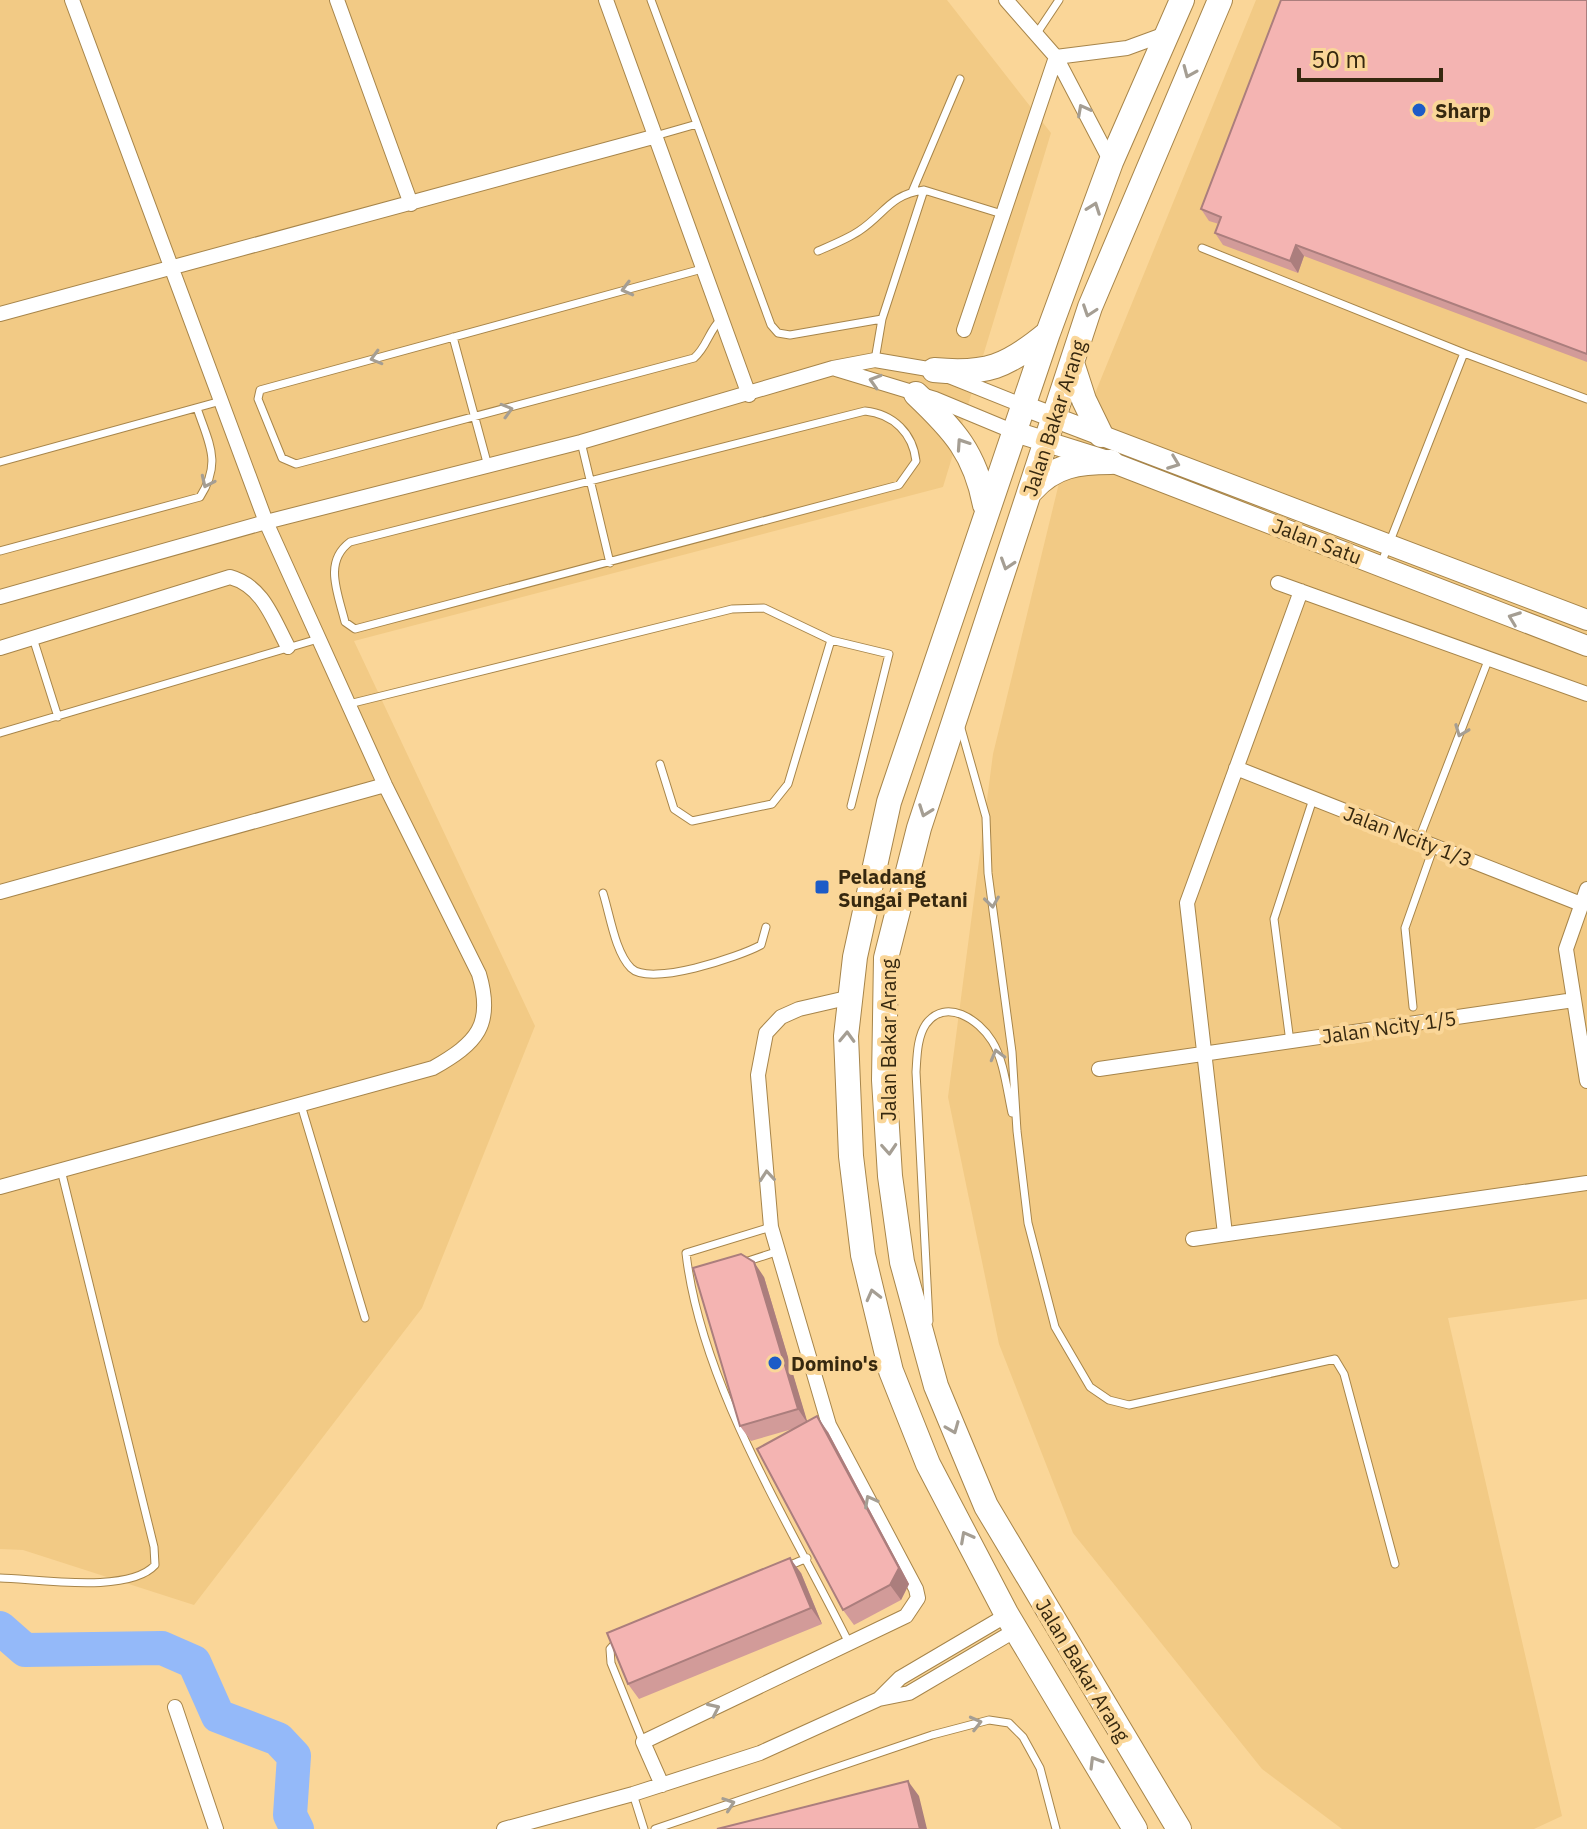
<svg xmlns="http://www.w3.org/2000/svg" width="1587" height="1829" font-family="'IBM Plex Sans',sans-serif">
<rect width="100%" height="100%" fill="#fad698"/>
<!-- built -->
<path fill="#f2ca85" d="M0,0H947L1051,133L943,487L354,641L535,1026L422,1308L194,1605L23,1550L0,1549Z
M1256,0H1587V1299L1448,1318L1562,1816L1534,1829H1342L1262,1769L1073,1533L999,1344L948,1097L993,754L1060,479Z"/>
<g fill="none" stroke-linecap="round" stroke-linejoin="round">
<!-- river -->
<path stroke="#94b9f9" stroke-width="34" d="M0,1628L25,1650L162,1648L194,1662L218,1716L278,1739L294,1756L290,1815L297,1829"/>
<defs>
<path id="lane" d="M651,0L697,124
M1037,33L1059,0
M655,136L697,124L771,325L778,333L790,335L882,319
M912,192L960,79
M1202,248L1464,353L1381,564
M818,251C832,245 847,239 859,231C886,213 889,195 924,190L1002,214
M702,269L260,390L258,399L282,458L296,464L694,358C707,347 708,332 721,319
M453,337L488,466
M1464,353L1587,399
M875,360L882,319L924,190
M865,411C894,414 913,434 916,461L899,485L355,629L345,622C338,593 323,562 350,542Z
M581,442L610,563
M0,462L221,401
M0,551L200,497C222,462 209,444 197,408
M33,638L58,717
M831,640L889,654L851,806
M349,704L732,609L764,608L831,640L788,784L772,804L692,821L674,809L660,764
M960,725L986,817L988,873L1012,1052L1017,1131L1028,1223L1055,1327L1090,1387L1109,1400L1129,1405L1335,1359L1344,1374L1395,1564
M0,733L318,639
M1419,839L1489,658
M603,893C610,915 615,952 631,968C650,987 739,957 761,945L766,927
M1413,1007L1405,928L1434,846
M1290,1042L1274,919L1313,799
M301,1105L365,1318
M771,1227L686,1253C701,1385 790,1524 849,1643
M745,1262L779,1251
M929,1321L916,1072C917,1057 917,1037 926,1024C946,997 979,1020 992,1041C1004,1060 1007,1091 1012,1113
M786,1567L807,1558
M0,1578C38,1579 129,1594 155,1565L154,1547L61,1170
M617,1641L610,1649L611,1663L643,1742
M633,1794L644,1829
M655,1829L932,1735L989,1720L1009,1723L1023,1737L1040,1768L1056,1829"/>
<path id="street" d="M337,0L411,204
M606,0L749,395
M1006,0L1056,57L1111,162
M1056,57L1127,48L1168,33
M0,314L653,137
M964,330L1056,57
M836,369L935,399L1012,431
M1278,583L1587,694
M0,597L266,522L581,442L833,368L875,360L934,370L1024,406
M0,648L230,577C263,586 273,619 288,647
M1236,768L1581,904
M1587,889L1566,949L1587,1081
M0,892L385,785
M1099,1069L1574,1000
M0,1187L433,1068C477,1043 494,1025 479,974L385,785L266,522L72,0
M1225,1234L1187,903L1301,591
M1193,1239L1587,1183
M879,1699L900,1678L1007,1615
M175,1707L216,1829
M662,1785L643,1742L906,1616L918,1598L916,1589L829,1425L771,1227L758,1075L766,1033L781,1017L799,1009L851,997
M504,1829L633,1794L760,1753L879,1699L909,1693L1016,1630"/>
<path id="secondary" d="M1024,406L1587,620
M1012,431L1111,462L1587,646"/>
<path id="primary" d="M1072,363L1084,400L1101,435
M934,370C986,375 1007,367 1048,333
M916,394C954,430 975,453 985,505
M1032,490C1054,465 1079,462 1111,462
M1135,1829L1007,1615L928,1464L891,1371L863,1255L851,1156L846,1036L855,957L889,802L1048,333L1111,162L1182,0
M1179,1829L986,1506L936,1386L902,1262L890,1176L884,1080L886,958L919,828L1090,307L1220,0"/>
</defs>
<!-- lane casing -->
<use href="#lane" stroke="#a7854a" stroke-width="9"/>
<!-- street casing -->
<use href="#street" stroke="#a7854a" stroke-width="16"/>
<!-- secondary casing -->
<use href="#secondary" stroke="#a7854a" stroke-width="22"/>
<!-- primary casing -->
<use href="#primary" stroke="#a7854a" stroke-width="26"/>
<!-- lane -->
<use href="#lane" stroke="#fff" stroke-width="7"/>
<!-- street -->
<use href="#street" stroke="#fff" stroke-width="14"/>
<!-- secondary -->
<use href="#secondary" stroke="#fff" stroke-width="20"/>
<!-- primary -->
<use href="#primary" stroke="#fff" stroke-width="24"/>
</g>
<!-- wall -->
<path fill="#d29b99" d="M1587,0V362L1304,256L1298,273L1223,245L1215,233L1219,224L1209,221L1201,209Z
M764,1277L807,1422L828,1432L909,1584L901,1600L854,1625L843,1610L796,1428L751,1441L740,1426Z
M801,1573L822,1624L639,1699L628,1684Z"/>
<!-- shaded-wall -->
<path fill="#ab7e7d" d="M1296,245L1304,256L1298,273L1290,261Z
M754,1262L764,1277L808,1424L798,1409Z
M817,1416L828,1432L909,1584L901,1600L890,1585Z
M790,1558L801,1573L822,1624L811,1608Z
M908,1781L919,1796L927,1829H920Z"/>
<!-- building -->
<path fill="#f4b4b2" stroke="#ab7e7d" stroke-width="2" d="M1281,0H1587V354L1296,245L1290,261L1215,233L1221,217L1201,209Z
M741,1254L754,1262L798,1409L740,1426L693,1268Z
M817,1416L899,1568L890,1585L843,1610L757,1449Z
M790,1558L811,1608L628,1684L607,1633Z
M908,1781L920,1829H717Z"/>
<!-- one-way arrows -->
<defs><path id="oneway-chevron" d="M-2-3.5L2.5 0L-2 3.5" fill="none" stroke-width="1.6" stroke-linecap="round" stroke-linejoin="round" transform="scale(2)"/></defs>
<g stroke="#a59e93">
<use href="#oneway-chevron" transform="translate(1189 72) rotate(113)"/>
<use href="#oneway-chevron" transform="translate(1083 110) rotate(-118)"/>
<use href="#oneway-chevron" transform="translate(1094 208) rotate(-70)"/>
<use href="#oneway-chevron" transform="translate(627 289) rotate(165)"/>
<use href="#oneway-chevron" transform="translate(1089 311) rotate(109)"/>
<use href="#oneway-chevron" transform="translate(376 358) rotate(164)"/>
<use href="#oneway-chevron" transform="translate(875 381) rotate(-163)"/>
<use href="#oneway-chevron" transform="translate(507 410) rotate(-16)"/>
<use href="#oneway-chevron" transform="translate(962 444) rotate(-124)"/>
<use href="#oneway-chevron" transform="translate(1174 463) rotate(21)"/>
<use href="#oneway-chevron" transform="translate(207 482) rotate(115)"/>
<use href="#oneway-chevron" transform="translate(1007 564) rotate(108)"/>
<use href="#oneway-chevron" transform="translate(1514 618) rotate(-159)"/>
<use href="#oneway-chevron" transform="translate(1461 731) rotate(111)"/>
<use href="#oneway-chevron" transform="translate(925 811) rotate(110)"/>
<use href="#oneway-chevron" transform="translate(992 902) rotate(82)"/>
<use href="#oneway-chevron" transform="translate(847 1037) rotate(-88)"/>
<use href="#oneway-chevron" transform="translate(997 1055) rotate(-105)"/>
<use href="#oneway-chevron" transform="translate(889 1149) rotate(86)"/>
<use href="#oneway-chevron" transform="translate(767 1176) rotate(-95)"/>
<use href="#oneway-chevron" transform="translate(873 1295) rotate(-104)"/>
<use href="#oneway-chevron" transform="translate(953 1428) rotate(68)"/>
<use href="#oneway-chevron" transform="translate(870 1501) rotate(-118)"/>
<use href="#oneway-chevron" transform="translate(966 1537) rotate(-118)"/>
<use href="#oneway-chevron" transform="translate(714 1709) rotate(-25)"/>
<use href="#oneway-chevron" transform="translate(976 1723) rotate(-14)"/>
<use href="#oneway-chevron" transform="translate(1095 1762) rotate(-121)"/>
<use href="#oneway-chevron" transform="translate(729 1804) rotate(-19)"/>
</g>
<!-- markers -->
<g fill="#1c5bc7" stroke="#fad698" stroke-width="3">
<circle cx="1419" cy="110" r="8"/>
<rect x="814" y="879" width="16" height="16" rx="4"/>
<circle cx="775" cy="1363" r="8"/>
</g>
<g text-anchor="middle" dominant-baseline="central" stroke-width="8" stroke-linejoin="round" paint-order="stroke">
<!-- poi labels -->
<g font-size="20" font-weight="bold" fill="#36280f" stroke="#fad698" text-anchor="start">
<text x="1435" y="110">Sharp</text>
<text x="838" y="876">Peladang<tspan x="838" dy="23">Sungai Petani</tspan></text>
<text x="791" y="1363">Domino's</text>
</g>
<!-- street labels -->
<g font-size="20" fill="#36280f" stroke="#fad698">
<text transform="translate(1054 418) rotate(-72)">Jalan Bakar Arang</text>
<text transform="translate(1317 541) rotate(21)">Jalan Satu</text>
<text transform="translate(1408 836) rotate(21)">Jalan Ncity 1/3</text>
<text transform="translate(1389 1027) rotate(-8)">Jalan Ncity 1/5</text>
<text transform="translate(888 1040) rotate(-90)">Jalan Bakar Arang</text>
<text transform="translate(1083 1670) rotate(59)">Jalan Bakar Arang</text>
</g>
</g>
<!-- scale -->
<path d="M1299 68v12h142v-12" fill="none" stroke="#36280f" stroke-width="4"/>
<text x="1311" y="68" font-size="24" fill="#36280f" stroke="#fad698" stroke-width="6" paint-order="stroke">50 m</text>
</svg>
